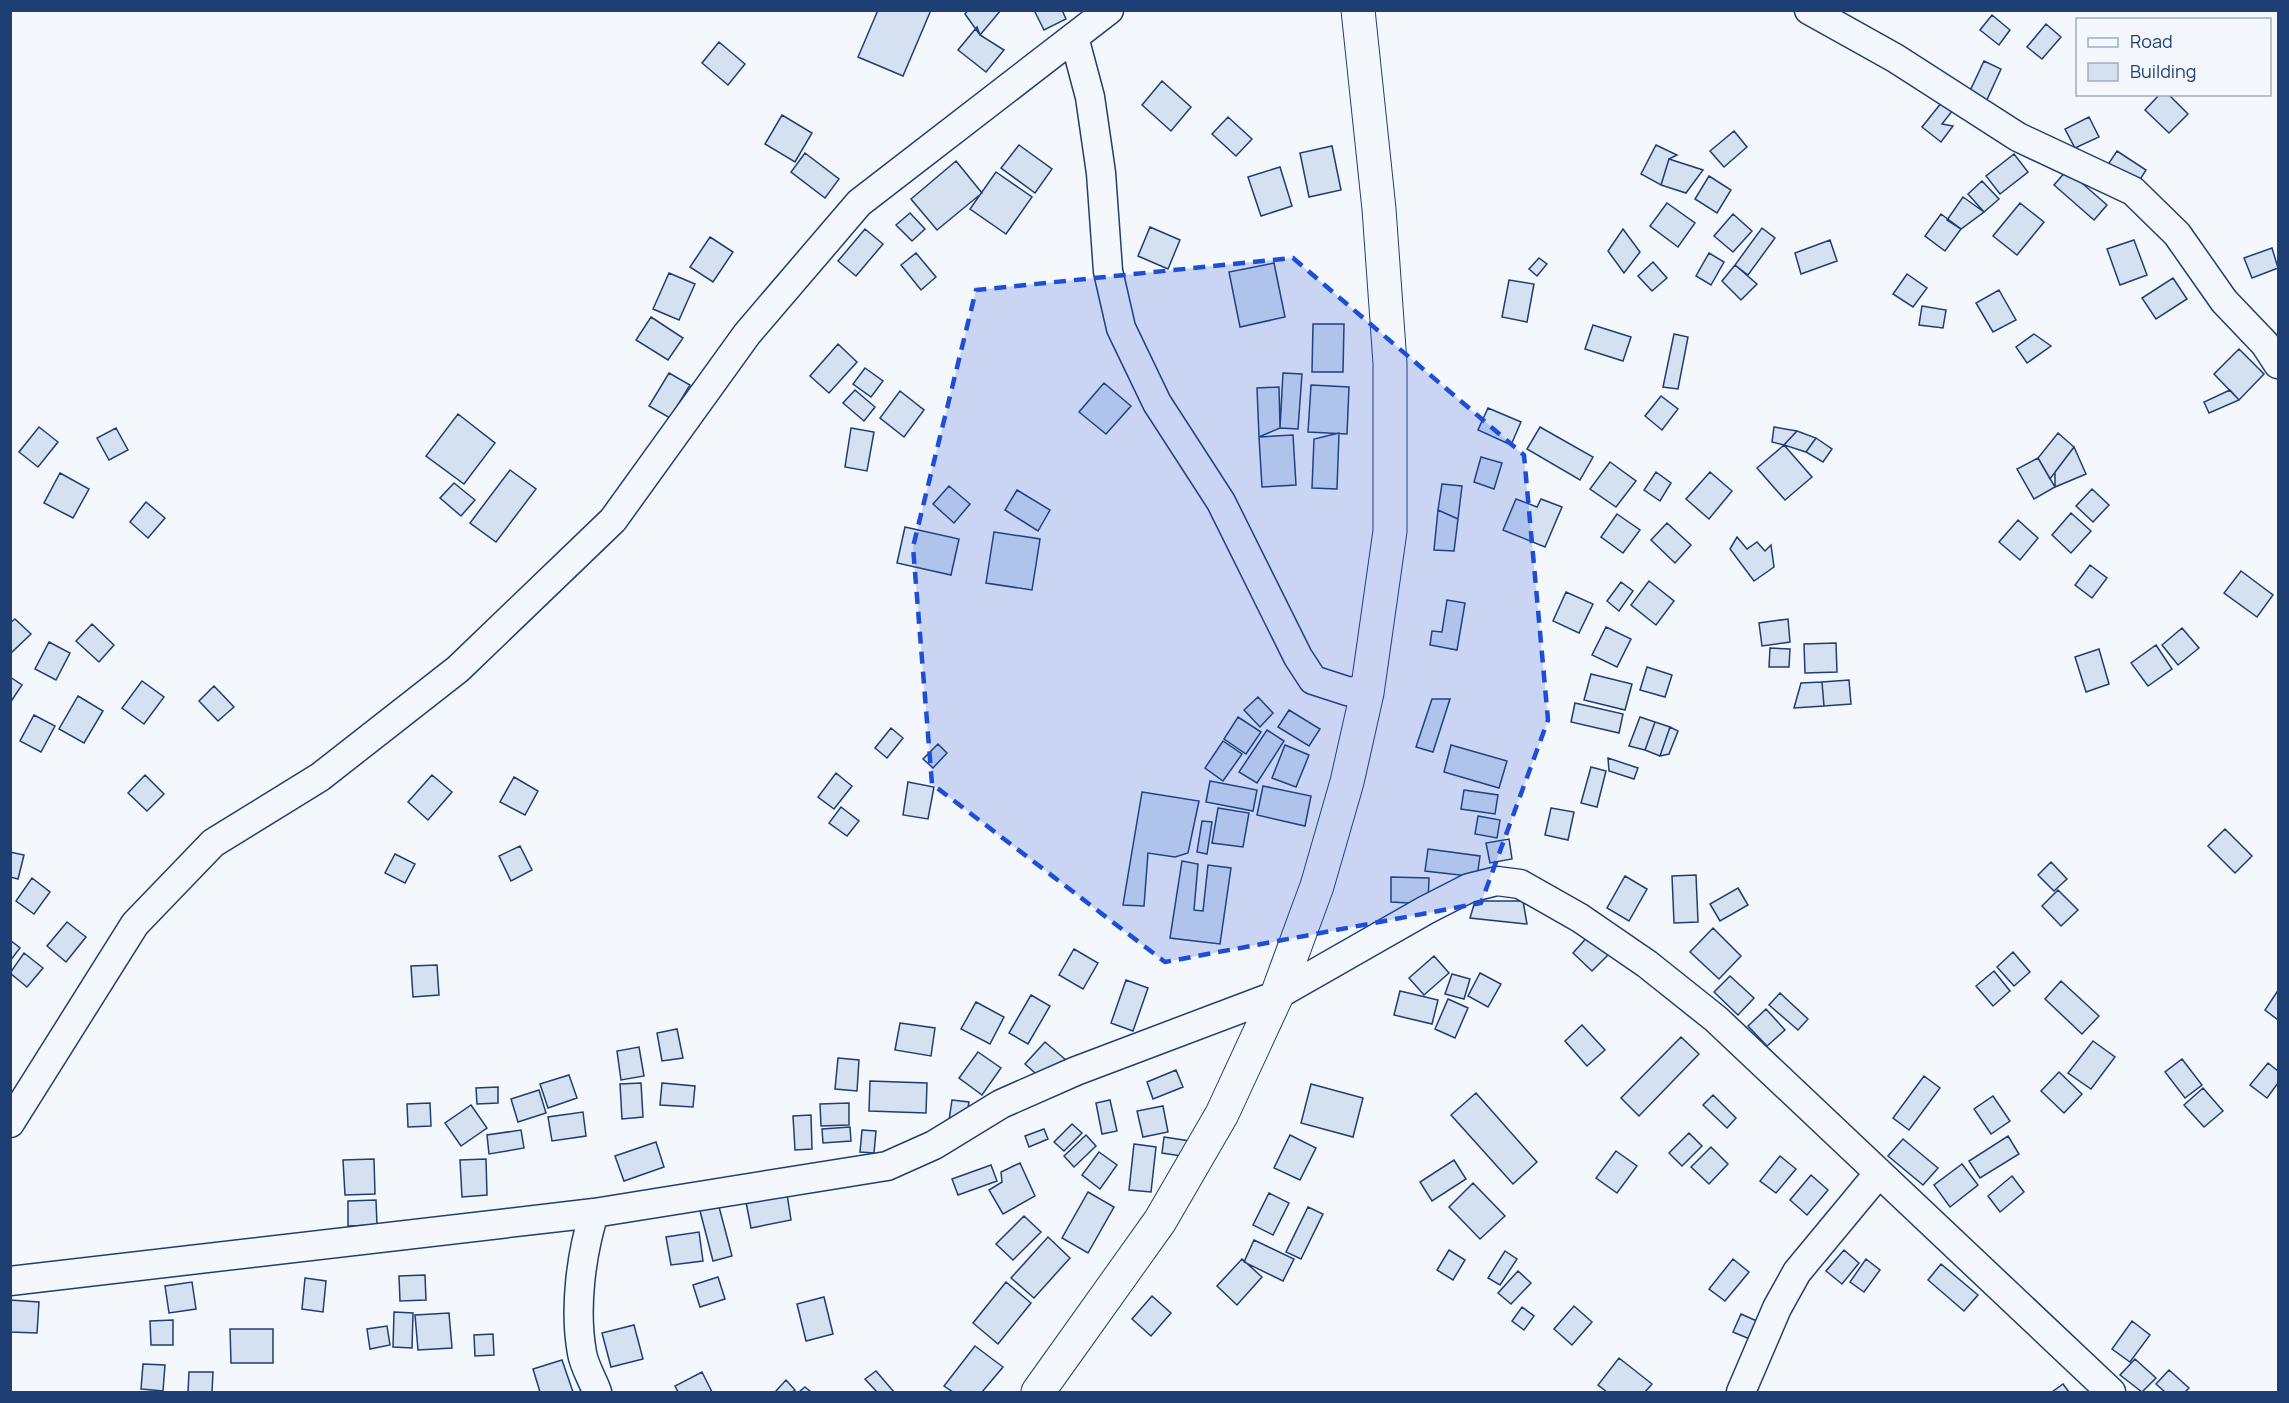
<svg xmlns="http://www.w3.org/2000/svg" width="2289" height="1403" font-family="Manrope,sans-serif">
<rect width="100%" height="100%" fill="#f4f7fb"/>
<!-- building -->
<path fill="#d5e0f0" stroke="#1d3f73" stroke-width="1.5" d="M878,10H931L903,76L858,57Z
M968,10H1001L980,35L965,14Z
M1034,10H1062L1066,19L1044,30Z
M1992,15L2010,30L1999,45L1980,30Z
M2046,24L2061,37L2042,59L2027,47Z
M977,27L980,35L1004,50L986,72L958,50Z
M719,42L745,64L728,85L702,63Z
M1984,61L2001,69L1985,104L1968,95Z
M1162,81L1191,107L1171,131L1142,105Z
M2160,94H2168L2188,114L2169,133L2145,110Z
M1942,102L1953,110L1942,124L1953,126L1941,142L1922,127Z
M782,115L812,133L795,162L765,144Z
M1228,117L1252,139L1236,156L1212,134Z
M2089,117L2099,137L2075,148L2065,129Z
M1734,131L1747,147L1724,167L1710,151Z
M1019,145L1052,169L1035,193L1001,168Z
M1656,145L1677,155L1669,159L1661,185L1641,174Z
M1332,146L1341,190L1309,197L1300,153Z
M2117,151L2146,170L2133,191L2103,172Z
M805,153L839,179L825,198L791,172Z
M2014,154L2028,172L2000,194L1986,176Z
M1669,159L1703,170L1686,193L1661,185Z
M956,161L982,193L937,230L911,199Z
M1280,167L1292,206L1261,216L1248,177Z
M2067,170L2107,205L2094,220L2054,185Z
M996,172L1032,197L1006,234L970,209Z
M1709,176L1731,190L1717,213L1695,199Z
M1982,181L1999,199L1984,212L1968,194Z
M1963,197L1984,212L1961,229L1947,220Z
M1667,203L1695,223L1678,247L1650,226Z
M2020,203L2044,222L2017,255L1993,236Z
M910,213L925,229L912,241L896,225Z
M1733,214L1752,231L1733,252L1714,236Z
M1941,214L1961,229L1945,251L1925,236Z
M1150,227L1180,240L1168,269L1138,256Z
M1762,228L1775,238L1748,275L1735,265Z
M865,229L883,244L856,276L838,261Z
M1623,229L1640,252L1624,273L1608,251Z
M710,237L733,252L713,282L690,267Z
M1830,240L1837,261L1801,274L1795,253Z
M2134,240L2147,275L2120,285L2107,249Z
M2272,248L2278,268L2252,278L2244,258Z
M916,253L936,277L921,290L901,265Z
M1709,253L1724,262L1711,285L1696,276Z
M1539,258L1547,264L1537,276L1529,269Z
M1653,262L1667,278L1652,291L1638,276Z
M1274,263L1285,317L1240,327L1229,272Z
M1735,265L1757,284L1741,300L1722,281Z
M669,273L695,284L679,320L653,309Z
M1907,274L1927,288L1913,307L1893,294Z
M2173,278L2187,299L2156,319L2142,298Z
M1509,280L1534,284L1527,322L1502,317Z
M1999,290L2016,320L1993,332L1976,303Z
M1922,306L1946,310L1943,328L1919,325Z
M651,317L683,338L668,360L636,340Z
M1313,324H1344L1343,372H1312Z
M1593,325L1631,337L1623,361L1585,349Z
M1674,334L1688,337L1678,389L1663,387Z
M2034,334L2051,346L2027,363L2016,347Z
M838,344L857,362L829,393L810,376Z
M2239,349L2264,374L2239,400L2214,374Z
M865,368L883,381L871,397L853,384Z
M669,373L690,385L670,418L649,406Z
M1283,373L1302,374L1298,429L1280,428Z
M1104,383L1131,406L1106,434L1079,412Z
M1311,385L1349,387L1347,434L1308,432Z
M1279,387L1280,428L1259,437L1257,388Z
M855,390L875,407L864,421L843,403Z
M2230,390L2239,400L2209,413L2204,402Z
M900,391L924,410L904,437L880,418Z
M1661,396L1678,409L1662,430L1645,416Z
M1488,408L1521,422L1511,445L1478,430Z
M458,414L495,443L464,484L426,456Z
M39,427L58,442L38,467L19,452Z
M1540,427L1593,457L1580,480L1527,449Z
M1774,427L1797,431L1784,445L1772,442Z
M116,428L128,450L109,460L97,438Z
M851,428L874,432L867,471L845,467Z
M1797,431L1816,438L1806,452L1784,445Z
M1339,433L1337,489L1312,488L1314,439Z
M2058,433L2074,447L2050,479L2038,458Z
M1293,435L1296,485L1262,487L1259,437Z
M1816,438L1832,449L1823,462L1806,452Z
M1784,445L1812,477L1785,500L1757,468Z
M2074,447L2086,474L2055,487V472Z
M1481,457L1502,463L1494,489L1474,482Z
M2038,458L2055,487L2034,499L2017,469Z
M1610,462L1636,481L1616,507L1590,489Z
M510,470L536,489L496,542L470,523Z
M1656,472L1671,483L1660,501L1644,490Z
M1710,472L1732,491L1709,519L1686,499Z
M60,473L89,489L73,518L44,503Z
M454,483L475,500L461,516L440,498Z
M1442,484L1462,486L1458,519L1438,510Z
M949,486L970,504L954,523L933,504Z
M2092,489L2109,505L2093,522L2076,506Z
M1017,490L1050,510L1038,531L1005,510Z
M1516,499L1537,507L1541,499L1562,507L1545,547L1503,530Z
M146,502L165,518L148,538L130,522Z
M1438,510L1458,519L1454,551L1434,550Z
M2071,513L2091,531L2071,553L2052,535Z
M1617,514L1640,530L1623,553L1601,537Z
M2018,520L2038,538L2020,560L1999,542Z
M1667,523L1691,545L1675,563L1651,540Z
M905,527L959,539L951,575L897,563Z
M994,532L1040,539L1032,590L986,583Z
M1737,537L1747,549L1757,542L1765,551L1771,545L1774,567L1754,581L1730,549Z
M2090,565L2107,578L2092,598L2075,585Z
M2241,571L2273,595L2257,617L2224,593Z
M1649,581L1674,601L1656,625L1631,605Z
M1621,582L1633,591L1619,611L1607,601Z
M1566,592L1593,604L1579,633L1553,621Z
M1447,600L1465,603L1457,650L1430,645L1432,631L1442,632Z
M15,619L31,634L11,653L10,623Z
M1788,619L1790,642L1762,646L1759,623Z
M92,624L114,645L99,662L76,641Z
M1606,627L1631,639L1617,667L1592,655Z
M2182,628L2199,648L2178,665L2162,645Z
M49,642L70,653L56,680L35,669Z
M1836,643L1837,672L1805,673L1804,644Z
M2156,645L2172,669L2148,686L2131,663Z
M1770,648L1790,649L1789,667H1769Z
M2099,649L2109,684L2086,692L2075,657Z
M1647,667L1672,675L1665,697L1640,690Z
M1591,674L1632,684L1625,710L1584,700Z
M10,677L22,685L10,703Z
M1849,680L1851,704L1824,706L1822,682Z
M142,681L164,697L144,724L122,708Z
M1822,682L1824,706L1794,708L1801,683Z
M214,686L234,707L218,721L199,701Z
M78,696L103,711L84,743L59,729Z
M1258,697L1273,713L1260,727L1244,710Z
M1432,699H1450L1433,752L1416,747Z
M1575,703L1623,714L1619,733L1571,722Z
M1289,710L1320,729L1309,746L1278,727Z
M34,715L55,726L41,752L20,741Z
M1238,717L1261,732L1246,754L1224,739Z
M1640,717L1655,722L1645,750L1629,746Z
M1655,722L1670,727L1660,756L1645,750Z
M1670,727L1678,731L1669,754L1660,756Z
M891,728L903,738L887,758L875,748Z
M1267,730L1284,741L1257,783L1239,772Z
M1223,741L1242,754L1223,781L1205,768Z
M938,744L947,753L933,768L923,759Z
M1285,745L1309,755L1296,787L1272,778Z
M1451,745L1507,761L1499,788L1444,772Z
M1608,758L1638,768L1634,779L1609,771Z
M1591,767L1606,771L1597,807L1581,803Z
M836,773L852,786L834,809L818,797Z
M145,775L164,794L147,811L128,793Z
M432,775L452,792L428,820L408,802Z
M514,777L538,791L525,815L500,802Z
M1210,781L1257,790L1253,811L1206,802Z
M908,782L934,787L928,819L903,815Z
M1263,786L1311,796L1305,826L1257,815Z
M1464,790L1498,795L1495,814L1461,809Z
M1142,792L1199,801L1188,853L1175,857L1148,853L1144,906L1123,905Z
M841,807L859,821L847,836L829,823Z
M1218,808L1249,813L1243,847L1212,843Z
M1551,808L1574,812L1568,840L1545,835Z
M1478,816L1500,820L1497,838L1475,834Z
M1202,821L1212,822L1207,854L1197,852Z
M2225,829L2252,856L2235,873L2208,846Z
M1509,839L1512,859L1490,863L1486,843Z
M520,846L532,870L511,881L499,856Z
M1428,849L1480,856L1477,877L1425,871Z
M10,852L24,855L18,879L10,877Z
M395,854L415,864L405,883L385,873Z
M1182,861L1198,864L1194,910L1203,911L1208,865L1231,868L1220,944L1170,938Z
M2051,862L2067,879L2054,891L2038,875Z
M1696,875L1698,922L1674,923L1672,876Z
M1625,876L1647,889L1629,921L1607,908Z
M1391,877L1429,878L1428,904L1391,902Z
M32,878L50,892L34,914L16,901Z
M1738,888L1748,905L1720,921L1710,904Z
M2058,890L2078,910L2061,926L2042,906Z
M1475,901H1523L1527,924L1470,918Z
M67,922L86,937L66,962L47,946Z
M1713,928L1741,956L1719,979L1690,952Z
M1590,934L1610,953L1592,971L1573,953Z
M10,940L20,948L10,961Z
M1074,949L1098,963L1083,989L1059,975Z
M2013,952L2030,972L2014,986L1997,967Z
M24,953L43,968L27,987L10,973Z
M1434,956L1449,973L1424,995L1409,978Z
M437,965L439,995L413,997L411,966Z
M1994,971L2010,991L1993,1006L1976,986Z
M1480,973L1501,984L1488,1007L1468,996Z
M1452,974L1470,979L1464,999L1445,994Z
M1730,976L1754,998L1738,1015L1714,992Z
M1126,980L1148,988L1133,1031L1111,1023Z
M2061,981L2099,1016L2082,1034L2045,999Z
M1400,991L1438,1000L1432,1024L1394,1015Z
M2277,992L2278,993V1020L2265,1010Z
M1780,993L1808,1019L1798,1030L1769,1005Z
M1031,995L1050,1006L1028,1044L1009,1033Z
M1448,999L1468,1008L1455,1038L1435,1029Z
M976,1002L1004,1017L990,1044L961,1029Z
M1766,1009L1785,1030L1767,1046L1748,1026Z
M900,1023L935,1028L931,1056L895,1050Z
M1582,1025L1605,1050L1587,1066L1565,1041Z
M677,1029L683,1058L662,1061L657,1033Z
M1681,1037L1699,1054L1639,1116L1621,1098Z
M2093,1041L2115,1057L2091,1089L2068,1073Z
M1045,1042L1073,1066L1053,1089L1025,1064Z
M639,1047L644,1076L621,1080L617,1051Z
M978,1052L1001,1068L982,1095L959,1078Z
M838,1058L859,1060L857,1091L835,1089Z
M2182,1059L2202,1085L2185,1098L2165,1072Z
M2268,1063L2278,1071V1083L2267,1098L2250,1085Z
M1176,1070L1183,1087L1153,1099L1147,1082Z
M2059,1072L2082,1094L2064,1113L2041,1091Z
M569,1075L577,1098L548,1108L540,1084Z
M1924,1076L1940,1088L1909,1130L1893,1118Z
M870,1081L927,1083L926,1113L869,1111Z
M641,1083L643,1117L622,1119L620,1084Z
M662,1083L695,1086L693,1107L660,1105Z
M1311,1084L1363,1098L1353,1137L1301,1123Z
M498,1087V1103L477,1104L476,1088Z
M2203,1088L2223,1111L2204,1127L2184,1105Z
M539,1090L546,1113L518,1122L511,1099Z
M1476,1093L1537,1162L1513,1184L1451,1115Z
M1713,1095L1736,1118L1727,1128L1703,1105Z
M1993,1096L2010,1121L1991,1134L1974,1109Z
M952,1100L969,1102L963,1136L947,1134Z
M1110,1100L1117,1131L1102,1134L1096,1103Z
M430,1103L431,1126L408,1127L407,1104Z
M849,1103V1125L821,1126L820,1104Z
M471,1105L487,1128L461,1146L445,1123Z
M1163,1106L1168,1132L1143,1137L1137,1111Z
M583,1112L586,1136L552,1141L548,1117Z
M811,1115L812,1149L795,1150L793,1116Z
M1072,1124L1082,1133L1064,1151L1054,1142Z
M850,1127L851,1141L823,1143L822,1129Z
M1044,1129L1048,1139L1029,1147L1025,1136Z
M521,1130L524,1148L489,1154L487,1135Z
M862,1130L876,1131L874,1153L860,1152Z
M1689,1133L1702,1146L1682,1166L1669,1153Z
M1086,1135L1096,1146L1074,1167L1064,1156Z
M1290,1135L1316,1148L1300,1180L1274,1168Z
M2008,1136L2019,1154L1980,1178L1969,1161Z
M1164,1137L1190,1141L1188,1157L1162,1153Z
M1903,1139L1938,1168L1923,1185L1888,1156Z
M656,1142L664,1167L624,1181L615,1156Z
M1134,1144L1156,1147L1151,1192L1129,1190Z
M1711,1147L1728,1164L1709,1184L1691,1167Z
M1616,1151L1637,1166L1617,1193L1596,1178Z
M1099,1152L1117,1165L1100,1189L1082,1175Z
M1780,1156L1796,1169L1776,1193L1760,1181Z
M374,1159L375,1194L345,1195L343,1160Z
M486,1159L487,1195L462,1197L460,1160Z
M1454,1160L1466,1179L1432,1201L1420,1182Z
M1020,1163L1035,1196L1003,1214L989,1190L1002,1182L1001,1172Z
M1962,1164L1978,1185L1950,1207L1934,1185Z
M991,1165L997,1181L958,1195L952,1179Z
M1811,1175L1828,1190L1807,1215L1790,1200Z
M2012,1176L2024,1192L2000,1212L1988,1196Z
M1473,1183L1505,1216L1480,1239L1449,1207Z
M1088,1192L1114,1207L1088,1253L1062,1238Z
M1269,1193L1289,1203L1273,1235L1253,1225Z
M787,1194L791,1220L751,1228L746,1202Z
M376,1200L377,1225L348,1226V1201Z
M718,1203L732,1256L713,1261L699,1207Z
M1308,1207L1323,1214L1301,1259L1286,1252Z
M1024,1216L1041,1232L1013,1260L996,1244Z
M699,1232L703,1261L671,1265L666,1237Z
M1048,1237L1070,1258L1034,1298L1011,1278Z
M1254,1240L1294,1259L1283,1281L1244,1262Z
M1449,1250L1465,1260L1453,1280L1437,1270Z
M1844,1250L1859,1263L1842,1284L1826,1271Z
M1505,1251L1517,1259L1500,1285L1488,1278Z
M1242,1259L1262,1277L1237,1305L1217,1286Z
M1733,1259L1749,1272L1725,1301L1709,1289Z
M1866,1259L1880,1270L1864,1292L1850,1282Z
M1941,1264L1978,1295L1964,1311L1928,1280Z
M1518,1271L1531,1283L1511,1304L1498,1293Z
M425,1275L426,1300L400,1301L399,1276Z
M718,1277L725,1299L700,1307L693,1285Z
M305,1278L326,1281L323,1312L302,1309Z
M192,1282L196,1309L169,1313L165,1286Z
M1006,1282L1031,1303L998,1344L973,1323Z
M1152,1296L1171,1313L1151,1336L1132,1319Z
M824,1297L833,1334L806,1341L797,1304Z
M10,1300L39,1302L37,1333L10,1332Z
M1574,1306L1592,1322L1572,1345L1554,1329Z
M1522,1307L1534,1316L1524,1330L1512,1321Z
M394,1312L413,1313L412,1348L393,1347Z
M449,1313L452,1348L418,1350L415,1315Z
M1741,1314L1759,1322L1752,1340L1733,1332Z
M173,1320V1345H151L150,1321Z
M2132,1321L2150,1335L2130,1362L2112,1349Z
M634,1325L643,1359L611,1367L602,1333Z
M387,1326L390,1345L370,1349L367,1329Z
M230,1329H273V1363H231Z
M493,1334L494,1355L475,1356L474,1335Z
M975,1346L1003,1367L982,1392H953L944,1386Z
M1619,1358L1652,1384L1645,1392H1607L1598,1385Z
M2135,1359L2156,1378L2142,1392L2120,1375Z
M562,1360L573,1392H540L533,1369Z
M143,1364L165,1365L163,1391L141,1389Z
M2169,1370L2189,1388L2185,1392H2165L2156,1384Z
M876,1371L894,1392H877L865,1379Z
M189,1372H213L212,1392H188Z
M702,1372L712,1392H678L675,1386Z
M786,1380L795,1390L792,1392H775Z
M2063,1384L2069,1392H2052Z
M805,1387L811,1392H799Z"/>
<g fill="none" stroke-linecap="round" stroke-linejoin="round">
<defs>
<path id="minor" d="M1809,10L1895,58L2018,137L2133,191L2177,234L2224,301L2265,344L2278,364
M1074,37L1090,97L1101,173L1108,271L1121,328L1157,403L1221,502L1298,657L1313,680L1347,691L1367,693
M10,1123L135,924L213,843L320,777L458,669L613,520L747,334L859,203L1109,10
M594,1213C581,1255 574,1309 582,1353C584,1366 593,1380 597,1392
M10,1281L594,1213L887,1166L934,1145L1001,1104L1076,1071L1277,995L1426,910L1469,888L1497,881L1520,884L1580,918L1647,964L1716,1019L2111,1392
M1741,1392L1777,1308L1797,1272L1879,1173"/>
<path id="major" d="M1038,1392L1160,1221L1222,1114L1277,995L1317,886L1347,782L1367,693L1390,531V363L1379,209L1358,10"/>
</defs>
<!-- minor casing -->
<use href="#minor" stroke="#1d3f73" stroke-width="31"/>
<!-- major casing -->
<use href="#major" stroke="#1d3f73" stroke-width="35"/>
<!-- minor -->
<use href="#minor" stroke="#f4f7fb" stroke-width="28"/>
<!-- major -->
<use href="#major" stroke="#f4f7fb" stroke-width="33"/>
</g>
<!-- marked area -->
<path fill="#1d4ed8" fill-opacity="0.2" stroke="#1d4ed8" stroke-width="4.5" stroke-dasharray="12 8" stroke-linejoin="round" d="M1293,258L1524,455L1548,720L1481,903L1165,962L932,784L913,547L976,290Z"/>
<!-- border -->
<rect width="2289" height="1403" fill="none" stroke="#1d3f73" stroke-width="24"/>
<!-- legend -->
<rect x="2076" y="18" width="195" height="78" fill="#f4f7fb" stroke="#9eadc5" stroke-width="1.5"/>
<rect x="2088" y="38" width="30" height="9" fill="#f4f7fb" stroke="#9eadc5" stroke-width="1.5"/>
<text x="2130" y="48" font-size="18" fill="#1d3f73">Road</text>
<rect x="2088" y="63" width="30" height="18" fill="#d5e0f0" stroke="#9eadc5" stroke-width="1.5"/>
<text x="2130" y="78" font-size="18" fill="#1d3f73">Building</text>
</svg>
